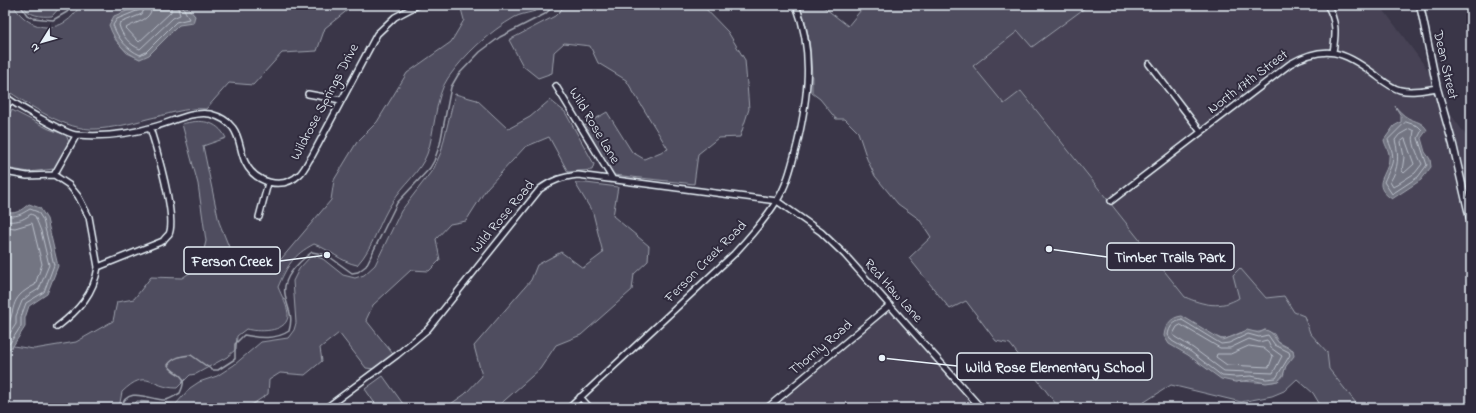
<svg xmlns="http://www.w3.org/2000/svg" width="1476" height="413" font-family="'Indie Flower',sans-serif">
<rect width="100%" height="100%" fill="#3a3648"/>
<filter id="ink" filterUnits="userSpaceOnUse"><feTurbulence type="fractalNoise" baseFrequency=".025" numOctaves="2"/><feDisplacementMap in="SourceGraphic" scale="8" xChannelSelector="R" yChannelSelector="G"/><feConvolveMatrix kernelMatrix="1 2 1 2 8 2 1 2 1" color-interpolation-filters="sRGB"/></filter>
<g filter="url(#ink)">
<!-- built -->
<path fill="#464354" d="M1089,5H1380L1433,77L1471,232V408H1326L1287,353L1225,347L1022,91L1004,104L973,65L1018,31L1032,47Z
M1443,104L1471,142V219Z
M890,309L978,408H770Z"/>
<!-- green -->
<path fill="#504e5f" stroke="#9ca0ac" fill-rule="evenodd" d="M5,5H13C30,33 64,36 80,5H160L113,37L127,53L140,59L179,25L195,16L185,5H354L325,28L317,51L282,53L253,85L229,83L206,109C186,107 166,115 147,119C130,124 112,128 96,129C66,131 29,105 5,89Z
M23,5H62L52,16C41,17 28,16 23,5Z
M460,5H546C538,13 525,12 515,17C489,32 465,54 448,78C435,96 435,132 427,154C420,172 403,185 393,201C379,221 374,247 357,265C341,262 329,249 314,244C293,255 287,266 278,287C281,295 289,308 288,317C285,333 258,332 246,329L237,336L236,349L227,357L196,374L190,375L177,388C150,388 148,367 122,392L119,408H5V351L13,346L34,349L76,342L113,321L117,302L134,299L151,277L182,278L200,266L206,241L198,184L182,124C200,119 217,120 226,138L203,146L219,222L237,267L271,271L331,200L334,180L357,142L377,122L407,73L451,42L464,20Z
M566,5H702L728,32L745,60L749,109L740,137L718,138L698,154L694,184L614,175L610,171L585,125L607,112L632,152L644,159L668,149L626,80L598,63L590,46L564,43L554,52L552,73L538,78L523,66L509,40L555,16Z
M800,5H821L848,26L865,5H892L893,7L896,5H1089L1032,47L1018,31L973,66L1004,104L1021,91L1185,297C1203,305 1221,309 1239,298L1233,275L1240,268L1266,298L1284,296L1294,312L1304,316L1310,333L1327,352L1329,369L1360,408H1322L1313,393L1297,379L1284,391L1272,396L1241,402L1171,385L1135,408H1059L1010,344L996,341L966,301L950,309L909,258L931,237L919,219L898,204L875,176L867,159L858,132L845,119H836L820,99L812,93C812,64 811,34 800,5ZM1265,330L1274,334L1278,342L1293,350C1291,361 1287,361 1284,370C1284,372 1284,374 1283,376C1277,388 1248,379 1235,382L1217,337C1228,343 1234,333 1244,332C1252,331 1258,334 1265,330Z
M455,94L477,100L508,129L530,117L550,100L565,112L594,164L592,170L568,172L549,137L525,147L487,188L466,221L450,224L436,239L440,260L429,271L411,270L373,305L366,320L393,354L374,369L366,368L339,333L320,348L322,361L305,375L280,373L269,380L268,394L247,408H131L137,401L176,404L190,388L199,382L217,376L234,365L261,342L288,338L294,330L296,323L293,281L299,269L310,257L315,256L323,259L343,275L355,278L364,275L375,265L401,211L434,168L441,152Z
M12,110L49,129L66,135L69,142L54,169L29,172L5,168V120Z
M575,183H586L618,187L613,216L649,246L648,261L634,274L632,290L581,335L556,345L540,369L496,408H445L465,394L482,376L474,346L531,280L537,265L561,252L583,268L603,253L593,213Z
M383,376L406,408H378L365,389Z"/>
<!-- water -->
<path fill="#737482" stroke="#a2a6b1" d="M185,5L195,16L193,23L179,25L149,55L140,59C124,52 115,42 109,25L114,16L139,6Z
M1395,106C1399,111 1403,115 1408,118C1416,122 1423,122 1427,130L1421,138L1425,152L1430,159L1431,167L1421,180L1392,199C1369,184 1389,175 1389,158C1390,151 1385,146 1384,140L1394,126L1401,122V116Z
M29,204L40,208L47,219L58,266L47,294L29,306L25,318V327L13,346L5,351V211C15,216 21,210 29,204Z
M1182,316L1222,340L1234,336L1247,330L1259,333L1265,330C1274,332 1273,337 1278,342C1282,346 1289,348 1293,350L1294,356L1286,366L1283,375L1278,381L1266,383L1251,380L1235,382L1221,379L1188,355L1169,344L1164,336C1165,325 1171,317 1182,316Z"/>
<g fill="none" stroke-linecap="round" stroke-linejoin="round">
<!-- shore -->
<path stroke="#b9bfc9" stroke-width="1" d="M141,5L139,10L117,19L113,25C118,39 127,49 140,55L146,52L176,22L189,19L182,5
M146,5L142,14L120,23L119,25C122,36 130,45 140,49L173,18L180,15L177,5
M152,5C152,21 137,21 126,28L139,42L171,12V5
M1406,122L1418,126L1422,130L1418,138L1427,165L1418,177L1392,194L1384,182C1392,163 1397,161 1388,140Z
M1410,129L1414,131C1411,142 1417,154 1422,164L1415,173L1393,187L1390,182C1399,168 1399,155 1395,140L1399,135Z
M1405,139L1414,164L1404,173L1402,171L1404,157L1401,142Z
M5,215C17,218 21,214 30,209L38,212L43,220L54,265L44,292L26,303L21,317V326L10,343L5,347
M5,221C16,222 22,221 31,214L35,216L41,231L49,265L39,289L29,295L22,301L16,316V324L5,341
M5,227L15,228L32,223L42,264L35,285C6,299 18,310 5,331
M1182,320L1221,344L1229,343L1248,334L1259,337L1268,335L1275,345L1289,352L1290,355L1276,378L1266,379L1251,376L1235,377L1222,376L1191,352L1172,341L1168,335C1169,327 1174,321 1182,320Z
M1181,325L1220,348H1230L1249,339L1259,342L1267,340L1271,348L1282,356L1273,373L1224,371L1193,348L1175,337L1173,334L1177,327Z
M1249,346L1263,348L1273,356L1269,367L1227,365L1216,357L1217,354H1230Z"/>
<!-- stream -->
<path stroke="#a2a6b1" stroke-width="1.5" d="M20,5L27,15L33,18L53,20L67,12L73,5
M121,408C127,384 152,401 166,400C171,399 175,396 180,393C190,372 175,377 168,365C173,357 182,356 191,355L212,370H218L235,359V344L244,335C259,338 276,340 289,331C294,314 287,309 285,294C282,277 300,261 312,252L327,255L352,273L358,272L366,266L397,203L430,168L434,161L440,144L451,87L458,75L480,52L500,37L545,14L555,5"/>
<defs>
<path id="minor" d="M1327,5C1337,21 1336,34 1333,52
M1149,64L1201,132
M556,86L612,178
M308,94L341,100
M5,96C14,104 67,135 77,135C103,137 131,134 157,126C174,121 193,111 210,114C218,116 228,121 233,128C240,137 240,151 245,162C255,183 282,191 300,174C305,169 308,161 312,156L377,34L395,17L418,5
M5,109L10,101
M5,172L27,176L54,175L69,185L78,196L89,217L98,267
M54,175L76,136
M1111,201L1290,64C1325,44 1344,51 1374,74C1382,80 1391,88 1400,90C1412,93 1425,90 1437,88
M259,217L268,183
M57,327C78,311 94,294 98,267L163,241C164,239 167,236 169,234C177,217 156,147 150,128
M580,397L590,408
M326,408L397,355L428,329L540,189C552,180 563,177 578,175L777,201L821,232L845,255L981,408
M569,408L734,254C749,238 764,221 776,202C787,186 792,164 797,145C808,98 814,52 796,5
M767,408L890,305"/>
<path id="tertiary" d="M1420,5L1437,88L1453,145L1471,223"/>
</defs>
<!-- minor casing -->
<use href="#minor" stroke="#e8f1f8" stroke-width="8"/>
<!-- tertiary casing -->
<use href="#tertiary" stroke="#e8f1f8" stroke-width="9"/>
<!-- minor -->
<use href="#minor" stroke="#2f2a3d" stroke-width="5"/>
<!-- tertiary -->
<use href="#tertiary" stroke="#2f2a3d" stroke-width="6"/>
</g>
</g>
<g text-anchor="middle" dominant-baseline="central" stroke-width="4" stroke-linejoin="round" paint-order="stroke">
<!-- street labels -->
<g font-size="14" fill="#e8f1f8" stroke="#2f2a3d">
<text transform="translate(1445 65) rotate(77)">Dean Street</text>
<text transform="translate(1248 82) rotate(-37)">North 17th Street</text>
<text transform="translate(325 102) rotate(-62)">Wildrose Springs Drive</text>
<text transform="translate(594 126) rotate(59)">Wild Rose Lane</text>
<text transform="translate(503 217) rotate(-50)">Wild Rose Road</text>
<text transform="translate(706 262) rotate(-45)">Ferson Creek Road</text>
<text transform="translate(893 291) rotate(48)">Red Haw Lane</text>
<text transform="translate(821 348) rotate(-40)">Thornly Road</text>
</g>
</g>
<!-- callouts -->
<path fill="none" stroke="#e8f1f8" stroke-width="1.5" d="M1049 249L1107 257M327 255L280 261M882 358L957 366"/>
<g fill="#e8f1f8" stroke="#2f2a3d" stroke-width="1.5">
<circle cx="1049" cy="249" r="4"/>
<circle cx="327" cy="255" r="4"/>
<circle cx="882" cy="358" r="4"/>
</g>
<g fill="#2f2a3d" stroke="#e8f1f8" stroke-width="1.5">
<rect x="1107" y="243" width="127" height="27" rx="4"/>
<rect x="184" y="247" width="96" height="27" rx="4"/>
<rect x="957" y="353" width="195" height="27" rx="4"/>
</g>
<g font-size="15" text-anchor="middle" font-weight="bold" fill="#e8f1f8">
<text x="1170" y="262">Timber Trails Park</text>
<text x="232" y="266">Ferson Creek</text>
<text x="1055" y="372">Wild Rose Elementary School</text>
</g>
<!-- margin -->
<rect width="1476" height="413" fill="none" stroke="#2f2a3d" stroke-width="20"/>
<rect x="10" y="10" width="1456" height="393" fill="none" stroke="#e8f1f8" stroke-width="1.5" filter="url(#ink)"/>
<!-- north arrow -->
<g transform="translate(42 42) rotate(233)" stroke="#2f2a3d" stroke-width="3" paint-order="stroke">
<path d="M0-3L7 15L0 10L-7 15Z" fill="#e8f1f8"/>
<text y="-6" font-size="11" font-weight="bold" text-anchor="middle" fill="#e8f1f8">N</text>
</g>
</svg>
